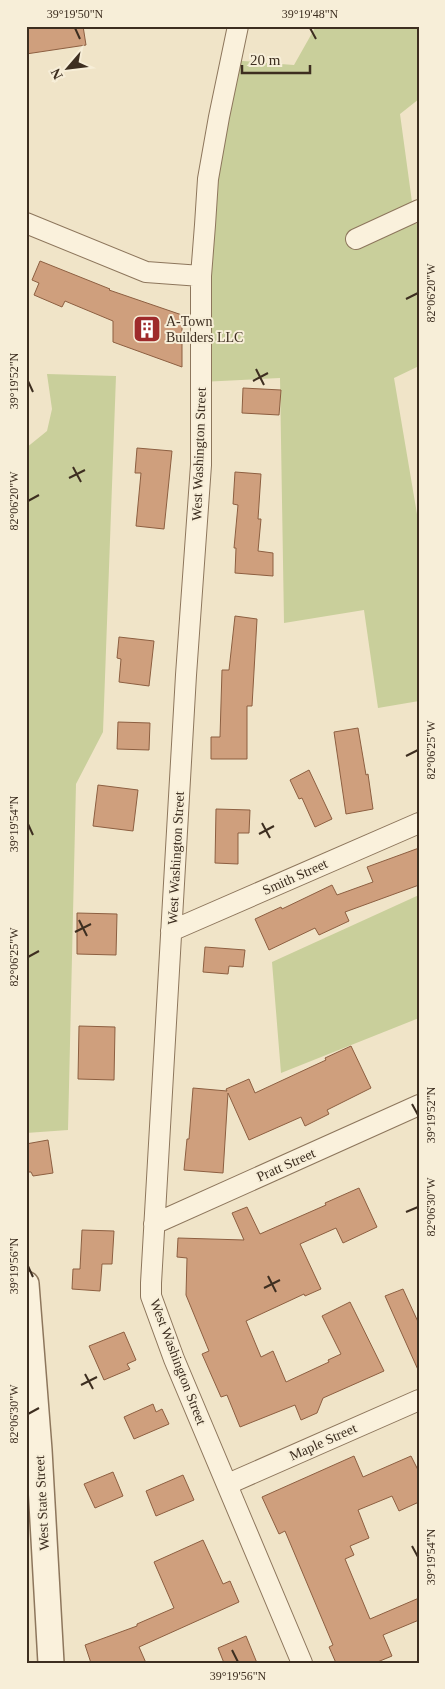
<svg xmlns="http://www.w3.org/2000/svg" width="445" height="1689" font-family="'Times New Roman',serif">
<rect width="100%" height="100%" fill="#f0e4c8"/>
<!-- green -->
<path fill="#c9cf9b" d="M316,26H419V99L400,114L415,224L419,223V366L394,378L419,526V701L378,708L364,610L284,623L280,378L201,382V276L230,60L294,65Z
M47,374L116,376L103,732L76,784L68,1130L26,1133V448L47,431L52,409Z
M419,895V1018L281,1073L272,962Z"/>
<!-- building -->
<path fill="#cf9f7d" stroke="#8d5f41" d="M26,26H83L86,45L26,54Z
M40,261L110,289L109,290L182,315V367L113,342V321L65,301L62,307L34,295L39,283L32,280Z
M243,388L281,390L279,415L242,413Z
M137,448L172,451L164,529L136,526L141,473H135Z
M235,472L261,474L258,519H261L258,551L273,553V576L235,573L236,548H234L238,505L233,504Z
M235,616L257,619L252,706H247V759H211V737H220L222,670H229Z
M119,637L154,641L149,686L119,682L121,659L117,658Z
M118,722L150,723L149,750L117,749Z
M358,728L366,775L368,774L373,809L346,814L334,732Z
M309,770L332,819L315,827L302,798L299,799L290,780Z
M98,785L138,790L133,831L93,826Z
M216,809L250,810L249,833H238V864L215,863Z
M419,848V885L345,912L349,921L319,935L315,928L269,950L255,919L281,907L282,909L332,885L337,895L373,882L367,867Z
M77,913L117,914L116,955L77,954Z
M205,947L245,950L243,967L229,966L228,974L203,972Z
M79,1026L115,1027L114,1080L78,1079Z
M351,1046L371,1088L327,1110L329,1114L305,1126L301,1117L249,1140L228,1093L223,1173L184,1170L187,1139H189L193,1088L227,1091L226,1089L249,1079L255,1093L326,1060L325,1058Z
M48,1140L53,1173L33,1176L31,1172H26V1144Z
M359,1188L377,1227L343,1243L336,1228L300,1244L321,1289L305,1296L304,1294L246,1321L261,1357L273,1351L286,1382L329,1362L328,1360L341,1354L322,1316L350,1302L384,1371L323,1398L317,1413L301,1420L295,1405L240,1427L227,1395L221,1397L202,1354L209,1351L186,1295L187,1258L177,1257L178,1238L244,1240L232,1213L247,1207L260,1234L326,1205L325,1203Z
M82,1230L114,1231L112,1264H102L100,1291L72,1289L73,1269H80Z
M403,1289L419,1324V1372L385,1296Z
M124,1332L136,1360L127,1364L130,1369L104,1380L89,1346Z
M153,1404L156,1412L162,1409L169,1424L134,1439L124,1417Z
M354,1456L363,1477L411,1456L419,1472V1502L399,1511L392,1496L358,1510L369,1538L350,1546L354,1555L345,1559L370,1619L419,1598V1620L383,1635L392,1656L375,1663H336L329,1647L333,1645L285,1531L279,1534L262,1497Z
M113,1472L123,1496L95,1508L84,1484Z
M183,1475L194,1500L156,1516L146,1491Z
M203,1540L223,1584L230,1581L239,1602L139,1647L146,1663H91L85,1645L137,1626V1624L174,1608L154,1562Z
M246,1636L257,1663H224L218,1648Z"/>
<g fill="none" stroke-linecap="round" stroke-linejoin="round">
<defs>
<path id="minor" d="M238,26L219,117L208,179L205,225L201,276V465L186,675L151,1283V1296L174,1359L302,1663
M26,223L146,272L201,276
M356,239L419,210
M171,931L419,823
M154,1224L419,1105
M228,1484L419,1400"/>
<path id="tertiary" d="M26,1284L39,1450L51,1663"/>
</defs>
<!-- minor casing -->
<use href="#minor" stroke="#8d765c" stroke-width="22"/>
<!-- tertiary casing -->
<use href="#tertiary" stroke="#8d765c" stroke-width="28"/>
<!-- minor -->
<use href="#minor" stroke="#faf1dc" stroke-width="20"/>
<!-- tertiary -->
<use href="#tertiary" stroke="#faf1dc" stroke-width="25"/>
</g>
<!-- ticks -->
<path fill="none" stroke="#3d2e20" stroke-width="2" d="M75,28L80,39M310,28L316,39M406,299L418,293M256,369L264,385M28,381L33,392M253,381L268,373M73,467L81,482M69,478L85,470M28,501L39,495M406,756L418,750M262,823L270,838M28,824L33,835M259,834L274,826M79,920L87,936M75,932L91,924M28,957L39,951M412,1104L418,1115M406,1212L418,1207M28,1266L33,1277M268,1276L276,1292M264,1288L280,1280M85,1374L93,1389M81,1385L97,1377M28,1414L39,1408M412,1546L418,1557M232,1650L238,1662"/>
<!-- icons -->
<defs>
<symbol id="building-square" viewBox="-11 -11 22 22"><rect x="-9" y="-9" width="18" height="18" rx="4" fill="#9e2a2b" stroke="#f7eed8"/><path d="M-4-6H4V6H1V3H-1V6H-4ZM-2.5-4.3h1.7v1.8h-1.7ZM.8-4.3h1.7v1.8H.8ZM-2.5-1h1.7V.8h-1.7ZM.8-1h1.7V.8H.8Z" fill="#fff"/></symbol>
</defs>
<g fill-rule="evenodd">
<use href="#building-square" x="131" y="313" width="32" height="32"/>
</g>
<g text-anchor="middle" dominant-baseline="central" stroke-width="4" stroke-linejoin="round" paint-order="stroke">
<!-- poi labels -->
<g font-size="14" fill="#3d2e20" stroke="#f7eed8" text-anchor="start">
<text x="166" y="321">A-Town<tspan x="166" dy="16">Builders LLC</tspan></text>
</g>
<!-- street labels -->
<g font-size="14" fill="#3d2e20" stroke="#f7eed8">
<text transform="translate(199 454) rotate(-88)">West Washington Street</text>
<text transform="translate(176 858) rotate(-87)">West Washington Street</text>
<text transform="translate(295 877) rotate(-24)">Smith Street</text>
<text transform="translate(286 1165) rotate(-24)">Pratt Street</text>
<text transform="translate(178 1362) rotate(69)">West Washington Street</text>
<text transform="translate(323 1442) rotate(-24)">Maple Street</text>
<text transform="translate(42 1503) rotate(-93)">West State Street</text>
</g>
</g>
<!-- border -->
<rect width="445" height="1689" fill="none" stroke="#f7eed8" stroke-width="55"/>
<!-- north arrow -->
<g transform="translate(68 68) rotate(242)" stroke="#f7eed8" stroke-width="4" paint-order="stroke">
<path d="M0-4L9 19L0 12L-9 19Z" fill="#3d2e20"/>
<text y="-8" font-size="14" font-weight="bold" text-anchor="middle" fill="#3d2e20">N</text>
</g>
<!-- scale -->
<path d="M242 65v8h68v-8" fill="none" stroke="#3d2e20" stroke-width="2.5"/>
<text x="250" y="65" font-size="15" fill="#3d2e20" stroke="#f7eed8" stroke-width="4" paint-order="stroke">20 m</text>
<rect x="28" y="28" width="390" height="1634" fill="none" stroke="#3d2e20" stroke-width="2"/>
<g font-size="12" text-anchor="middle" fill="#3d2e20">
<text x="75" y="18">39°19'50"N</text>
<text x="310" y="18">39°19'48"N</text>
<text transform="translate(431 293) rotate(-90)" y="4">82°06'20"W</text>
<text transform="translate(14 381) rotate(-90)" y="4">39°19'52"N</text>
<text transform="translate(14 501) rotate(-90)" y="4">82°06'20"W</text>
<text transform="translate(431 750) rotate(-90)" y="4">82°06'25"W</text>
<text transform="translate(14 824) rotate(-90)" y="4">39°19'54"N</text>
<text transform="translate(14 957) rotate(-90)" y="4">82°06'25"W</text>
<text transform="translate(431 1115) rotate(-90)" y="4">39°19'52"N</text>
<text transform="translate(431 1207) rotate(-90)" y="4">82°06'30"W</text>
<text transform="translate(14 1266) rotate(-90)" y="4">39°19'56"N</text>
<text transform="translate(14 1414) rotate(-90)" y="4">82°06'30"W</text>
<text transform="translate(431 1557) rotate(-90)" y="4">39°19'54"N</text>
<text x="238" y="1680">39°19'56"N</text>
</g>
</svg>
